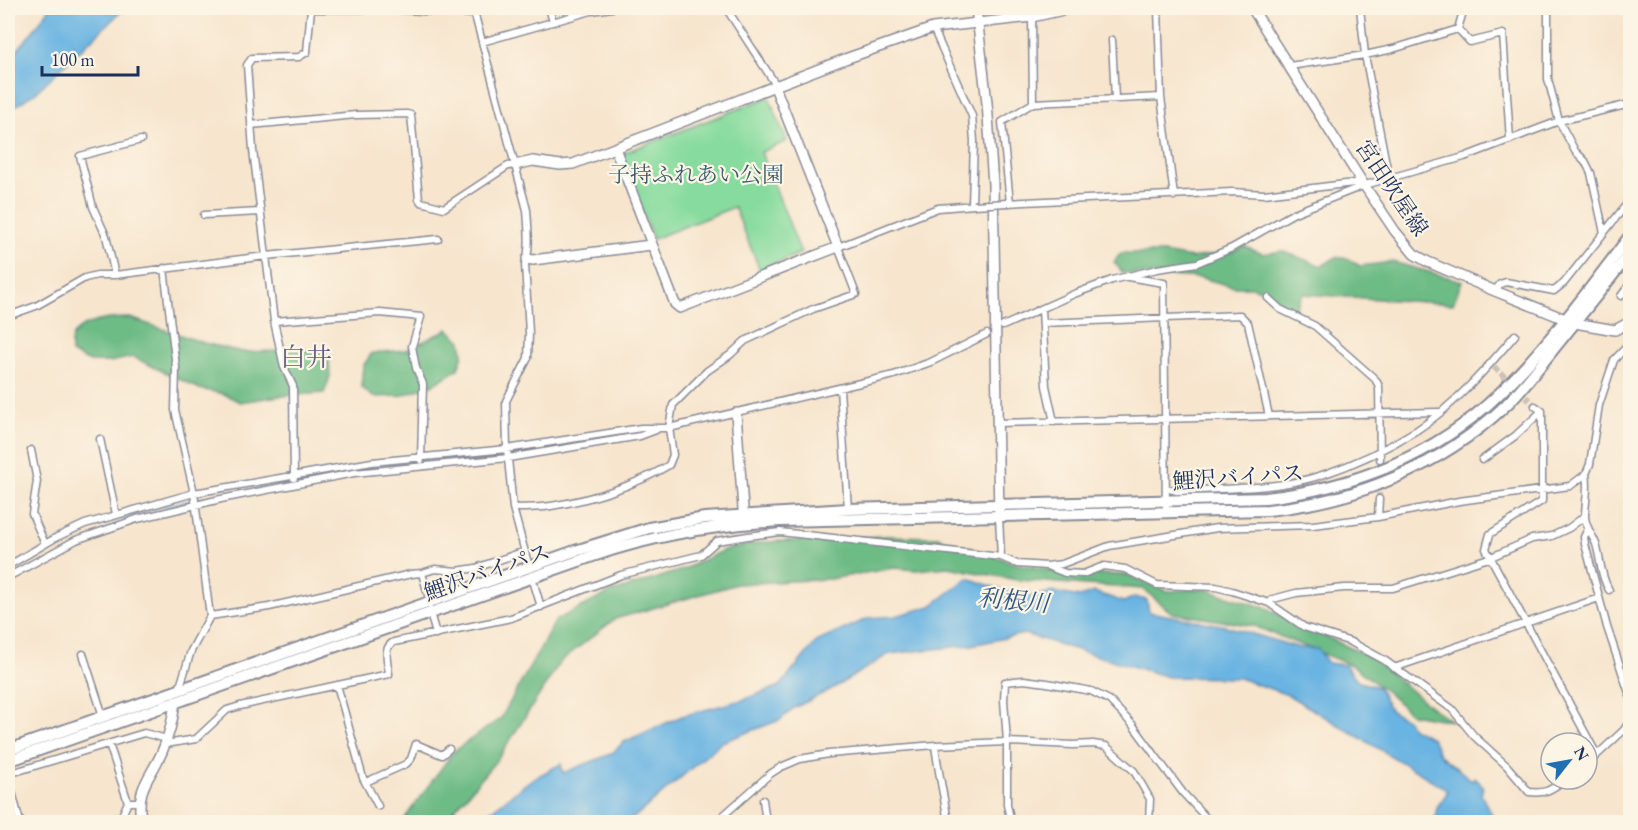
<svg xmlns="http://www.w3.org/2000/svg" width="1638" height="830" font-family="'EB Garamond','Noto Serif JP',serif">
<rect width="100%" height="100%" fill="#fcf5e5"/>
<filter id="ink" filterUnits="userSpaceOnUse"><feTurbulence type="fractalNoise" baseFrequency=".0167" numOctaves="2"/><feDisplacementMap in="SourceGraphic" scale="12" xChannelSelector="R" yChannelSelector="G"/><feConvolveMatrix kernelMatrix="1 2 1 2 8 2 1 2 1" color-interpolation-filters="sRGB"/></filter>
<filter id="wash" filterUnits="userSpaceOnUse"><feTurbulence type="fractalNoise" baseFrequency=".008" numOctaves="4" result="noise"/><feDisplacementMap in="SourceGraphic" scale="24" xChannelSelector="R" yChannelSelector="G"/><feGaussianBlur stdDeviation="1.35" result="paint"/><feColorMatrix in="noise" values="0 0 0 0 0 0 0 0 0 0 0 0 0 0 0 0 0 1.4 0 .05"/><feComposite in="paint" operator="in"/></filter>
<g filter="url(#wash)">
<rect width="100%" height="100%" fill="#f7e5cd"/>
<!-- green -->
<path fill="#87db9e" stroke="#51857e" stroke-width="1.5" d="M769,97L787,141L761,152L801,253L760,270L734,207L653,239L621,154Z"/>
<!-- forest -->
<path fill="#6dbb85" stroke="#447572" stroke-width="1.5" d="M1243,246L1263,254L1282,251L1322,266L1336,257L1348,259L1360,266L1393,262L1462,281L1453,304L1303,294L1293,312L1268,293L1253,287H1234L1202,278L1123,273L1114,262L1121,253H1163L1192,258L1232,252Z
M130,318L204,343L242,352L318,350L329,356L330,377L324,393L280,396L240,402L224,394L200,389L133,357L110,362H90L71,353C71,349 70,342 72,338C78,320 115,318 130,318Z
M448,329L461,341L463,355L458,369L434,384L400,396L373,397L361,387L363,366L372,353L406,350Z
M883,536L938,537L1017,564L1068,573L1128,575L1168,591L1204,589L1260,606L1372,658L1431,707L1452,721L1411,714L1388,693L1353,666L1254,626L1172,613L1143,589L1017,580L948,567L916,570L894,568L830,579L737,584L615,619L561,661L500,756L444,822H402L454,751L501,718L556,620L609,593L682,570L724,550L763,542Z"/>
<!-- water -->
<path fill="#69b4e2" stroke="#4272a0" stroke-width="1.5" d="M50,8H125L35,93L8,111V62L36,27Z
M968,578L1024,598L1052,592L1080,597L1094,592L1124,602L1134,597L1147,600L1149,612L1226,626L1300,648L1318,649L1328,663L1345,665L1359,682L1378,687L1391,711L1407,719L1412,728L1432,738L1439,754L1473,781L1475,778L1483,786L1481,795L1494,818V822H1435L1437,807L1447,793L1445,788L1288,695L1239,678L1168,677L1024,634L972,645L889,654L832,689L794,708L780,720L722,742L629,822H476L531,780L561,764L563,773L611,754L624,742L682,716L742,700L780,686L816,642L869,618L896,616L931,606Z"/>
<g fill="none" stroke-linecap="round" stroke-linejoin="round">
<!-- stream -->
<path stroke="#69b4e2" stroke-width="2" d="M8,571L42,550L73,534L140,512L175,504L320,475L379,466L513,454L639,433"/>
</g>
</g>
<g filter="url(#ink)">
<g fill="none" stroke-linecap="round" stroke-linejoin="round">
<!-- street-tunnel -->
<path stroke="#cbc1b7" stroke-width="6" stroke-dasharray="6 3" stroke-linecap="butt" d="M1494,367L1511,383
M1519,390L1535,406
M1379,499L1380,468"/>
<defs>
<path id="street" d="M473,8L527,210C528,226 531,250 525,264L529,333L528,358L506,401L507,449L513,508L529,567
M549,8L553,22
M726,8L774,82L775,87
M1006,8L1009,20
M1158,8L1161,97L1174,196
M1360,8L1365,55L1389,179
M1548,8V79L1559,121L1575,151L1585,161L1591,173L1604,233
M311,9H389L475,14
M1032,17L1033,103
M933,28L972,116L974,141L972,205
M1458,29L1470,42L1503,34L1510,140
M1112,40L1115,99
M482,42L591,11L612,8
M1289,66L1365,55L1393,49L1458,29L1464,8
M251,125L356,115L407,114L411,115L419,199L421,202L444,208L508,166L515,165
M1006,203L1232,192L1264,194L1362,182
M1010,203L1002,122L1033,103L1161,97
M204,215L260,212
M164,268L176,367L175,410L194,493L210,616L191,651L179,690
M115,275L106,236L93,207L80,156L141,140
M1128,277L1164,283L1166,513
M1495,291L1500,284L1506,282L1554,291L1564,283L1630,200
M1621,296L1630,284
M1268,298L1280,309L1315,326L1375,379L1379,386L1380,459
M1042,309L1046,386L1054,422
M8,316L36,306L85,278L97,275H115L266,256L438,239
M274,321L380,313L421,317L412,346L416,368L423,384L421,460
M1043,323L1240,315L1248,323L1269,416
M1003,326L1074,294L1112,280L1157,269L1197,263L1232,248L1294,213L1365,185L1464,157L1559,121L1630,104
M840,389L848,509
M1535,406L1542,411V501L1490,534L1486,549L1597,755L1587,764
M997,423L1438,412
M100,439L116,514
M31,450L37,481L32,514L45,544
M1482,460L1515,436L1542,411
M1586,474C1589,489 1585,502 1585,517C1586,528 1592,534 1596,544C1601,560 1600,575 1609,590
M294,478L293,386L284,367L274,321L253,150L247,65L252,58L299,57L307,52L311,8
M1166,488L1177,491C1225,488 1277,490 1322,475C1355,464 1388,448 1417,430C1454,406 1487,368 1515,335
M513,508C526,508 539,508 551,506C590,500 635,486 669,465L673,455L669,428L673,405L707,371L730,355L745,341L813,309L856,294L838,247L938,208L974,205
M999,517L1001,557
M1378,517L1379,499
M1588,529L1584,537L1585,544L1607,627L1630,696
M8,566L57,537L85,524L194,493L372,462L507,449L641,428H669L894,375L931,362L987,334
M1047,566L1065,573L1083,574L1104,566L1125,569L1157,585L1216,587L1232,591L1269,603L1304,627L1351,642L1384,660L1452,709L1474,736L1507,766L1529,792C1548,794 1551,789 1566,779
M422,573L430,602
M8,577L76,540L137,519L221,499L354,473L508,458L640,436L656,430
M532,577L541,607
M1269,603L1273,599L1296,593L1344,588H1393L1489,558L1532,539L1552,536L1569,528L1585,516
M430,613L436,634
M210,616L269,607L411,574L422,573L435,569L457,571L476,568L525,551
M83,654L103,716
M1394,668L1599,598
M337,685L363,778L378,806
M109,744L128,802
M166,744L196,739L227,710L240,706L389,674C388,663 382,647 394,642L511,618L621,575L701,555L717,541L748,536L780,532L1001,557L1017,564L1047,566L1062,564L1109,546L1217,528L1313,525L1378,517L1459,501L1570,486L1586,474L1590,464L1599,405L1614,360L1630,343
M935,745C938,771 944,796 948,822
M1597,755L1624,730L1630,720
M8,774L144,733L167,739
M8,777L20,822
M366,782L406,764L411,759L416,744L442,755L449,749
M763,800L766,822
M119,822L128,802H139
M716,822L770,774L781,767L800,759L829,754L935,745L1007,742L1073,745L1093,744L1106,746L1134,771L1150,799L1149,822
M1011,822L1007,805V742L1004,700L1005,682L1024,680L1047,683L1091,691L1109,700L1132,724L1183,793L1210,822"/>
<path id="secondary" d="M1252,8L1362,182L1395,231L1414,254L1428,262L1495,291L1575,323L1615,330L1630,322
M615,148L675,304L680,308L838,247L775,87
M515,165L533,161L560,165L573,164L845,59L933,28L1032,17L1072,8
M527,259L533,260L651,245
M736,413L744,522
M141,822C136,787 149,781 162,752C169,736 173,720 175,702"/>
<path id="primary" d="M976,8L987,103L993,184L999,517"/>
<path id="highway" d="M8,750L572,552L649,528L705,518L848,509L1266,498C1352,488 1436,456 1499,394C1548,346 1589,290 1630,236
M8,761L593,556C654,535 716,525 780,521L1268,510C1356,501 1441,467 1506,405C1524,387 1540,366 1556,346C1581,315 1606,284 1630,253"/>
</defs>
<!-- street casing -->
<use href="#street" stroke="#898a96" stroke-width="9"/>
<!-- secondary casing -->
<use href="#secondary" stroke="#898a96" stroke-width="12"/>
<!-- primary casing -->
<use href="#primary" stroke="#898a96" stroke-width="12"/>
<!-- highway casing -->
<use href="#highway" stroke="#898a96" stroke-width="14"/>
<!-- street -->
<use href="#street" stroke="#fff" stroke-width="6"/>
<!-- secondary -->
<use href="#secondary" stroke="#fff" stroke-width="9"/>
<!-- primary -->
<use href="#primary" stroke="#fff" stroke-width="9"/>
<!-- highway -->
<use href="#highway" stroke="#fff" stroke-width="10"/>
<defs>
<path id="street-bridge" d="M974,205L1006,203"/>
</defs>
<!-- street-bridge casing -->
<use href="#street-bridge" stroke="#898a96" stroke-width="9" stroke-linecap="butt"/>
<!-- street-bridge -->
<use href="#street-bridge" stroke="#fff" stroke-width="6"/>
</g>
</g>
<g text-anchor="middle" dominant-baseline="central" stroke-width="4.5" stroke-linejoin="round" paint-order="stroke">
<!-- park labels -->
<g font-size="22" fill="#365a6e" stroke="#fcf5e5">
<text x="696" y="174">子持ふれあい公園</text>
</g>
<!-- street labels -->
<g font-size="22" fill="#1b2f5e" stroke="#fcf5e5">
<text transform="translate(1392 188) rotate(56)">宮田吹屋線</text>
<text transform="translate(1238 477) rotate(-4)">鯉沢バイパス</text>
<text transform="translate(487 572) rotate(-19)">鯉沢バイパス</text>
</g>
<!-- water labels -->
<g font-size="24" font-style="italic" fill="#325786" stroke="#fcf5e5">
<text transform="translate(1013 600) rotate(5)">利根川</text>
</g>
<!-- quarter labels -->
<g font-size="26" fill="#615a84" stroke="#fcf5e5">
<text x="306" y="357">白井</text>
</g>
</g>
<!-- margin -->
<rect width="1638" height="830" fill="none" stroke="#fcf5e5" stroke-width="30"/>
<!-- north arrow -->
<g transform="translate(1569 761) rotate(59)"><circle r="28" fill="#fcf5e5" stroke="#a2a6af" stroke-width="1.5"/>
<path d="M0-4.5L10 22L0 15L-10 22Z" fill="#1f6fb2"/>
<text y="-9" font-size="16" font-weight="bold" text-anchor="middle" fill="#1b2f5e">N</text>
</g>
<!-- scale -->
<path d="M42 66v9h96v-9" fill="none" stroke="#1b2f5e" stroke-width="3"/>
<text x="51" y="66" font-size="18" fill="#1b2f5e" stroke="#fcf5e5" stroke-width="4.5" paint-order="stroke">100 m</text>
</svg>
